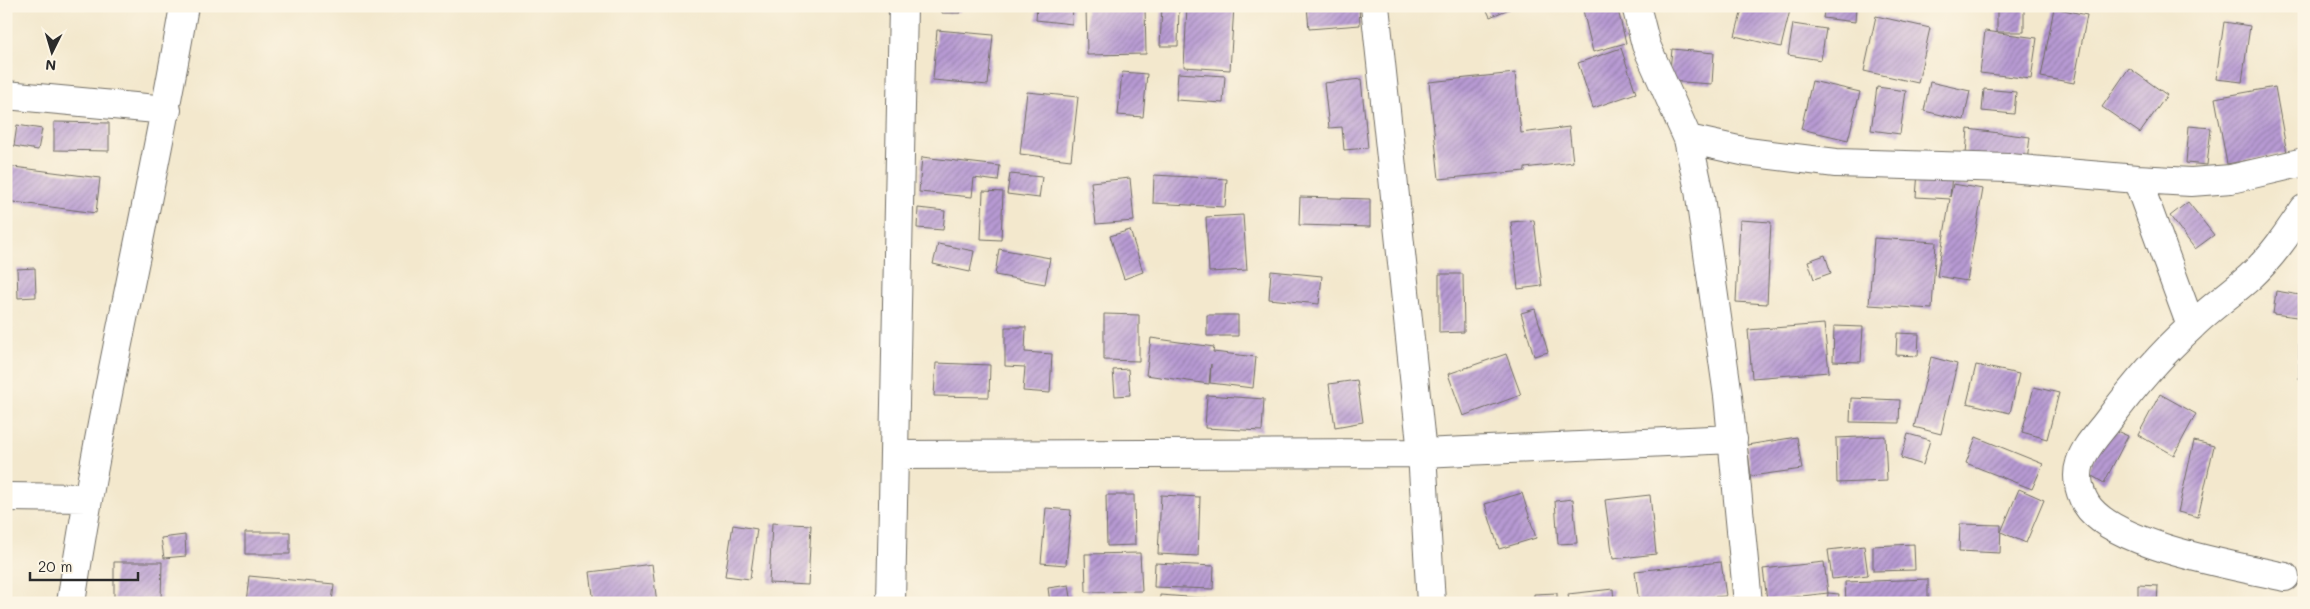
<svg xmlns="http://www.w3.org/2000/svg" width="2310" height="609" font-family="Mali,sans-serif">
<defs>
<pattern id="building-hatch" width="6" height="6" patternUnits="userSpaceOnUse" patternTransform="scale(1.25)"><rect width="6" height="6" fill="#b79ad3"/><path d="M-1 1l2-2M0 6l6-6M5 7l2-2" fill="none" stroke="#957eab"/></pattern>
</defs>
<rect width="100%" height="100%" fill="#fcf5e5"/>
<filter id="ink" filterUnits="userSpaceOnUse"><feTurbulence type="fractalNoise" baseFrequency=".02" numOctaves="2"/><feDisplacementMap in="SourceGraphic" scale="10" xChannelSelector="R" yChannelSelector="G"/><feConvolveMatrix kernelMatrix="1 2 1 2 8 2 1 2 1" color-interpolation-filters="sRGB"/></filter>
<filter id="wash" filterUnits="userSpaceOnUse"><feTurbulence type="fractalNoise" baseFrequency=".0096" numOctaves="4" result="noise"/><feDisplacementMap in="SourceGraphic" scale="20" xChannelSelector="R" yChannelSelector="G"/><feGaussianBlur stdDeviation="1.12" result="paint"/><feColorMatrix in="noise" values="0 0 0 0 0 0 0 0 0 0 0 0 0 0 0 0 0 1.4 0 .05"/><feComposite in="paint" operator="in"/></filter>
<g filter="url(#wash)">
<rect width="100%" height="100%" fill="#f3e8cd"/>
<g id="blocks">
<!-- building -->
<path fill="url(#building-hatch)" d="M942,6H960V13H942Z
M1037,6H1073L1072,24L1036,20Z
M1086,6H1145L1146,54L1087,55Z
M1162,6H1179L1178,46H1160Z
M1187,6H1234L1230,70L1184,67Z
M1307,6H1359L1360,25L1309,29Z
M1485,6H1516L1490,17Z
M1582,6H1617L1626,43L1593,52Z
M1743,6H1791L1781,47L1735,36Z
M1825,6H1856L1855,22L1823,18Z
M1997,6H2024V32H1997Z
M2054,8L2087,15L2074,83L2041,77Z
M1876,16L1930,28L1918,83L1864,71Z
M2224,22L2250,26L2242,82L2216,79Z
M1793,24L1826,29L1821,60L1788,55Z
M937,30L993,35L988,85L933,80Z
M1985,31L2037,38L2031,79L1980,73Z
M1621,48L1636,93L1593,108L1578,63Z
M1672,49L1714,53L1712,84L1669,81Z
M2129,68L2167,95L2140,133L2102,107Z
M1122,72L1147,74L1143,117L1118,115Z
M1178,73L1225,76L1223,103L1176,100Z
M1515,73L1521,133L1569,127L1573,162L1525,168V171L1439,179L1429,82Z
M1361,79L1368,148L1344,150L1342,127L1329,128L1324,83Z
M1812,81L1860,92L1848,140L1801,129Z
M1930,82L1970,91L1964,120L1924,111Z
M1877,87L1906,91L1900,134L1871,130Z
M2275,87L2287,153L2227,164L2215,98Z
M1984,89L2016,92L2014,114L1982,111Z
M1027,92L1078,97L1071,160L1020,154Z
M54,122L109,123V151L54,150Z
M17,125L42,129L38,150L14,146Z
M2189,126L2211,128L2207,165L2186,163Z
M1968,129L2030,137L2027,161L1966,154Z
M922,157L1000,166L998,181L974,178L972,197L919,192Z
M6,166L100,178L96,213L6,201Z
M1918,172L1952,174L1950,197L1953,184L1983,189L1967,281L1937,276L1950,199L1916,197Z
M1010,174L1042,177L1039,198L1007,194Z
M1154,175L1227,179L1225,207L1153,203Z
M1130,178L1134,221L1096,224L1091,182Z
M983,191L1003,192L1001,240L981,239Z
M1300,197L1370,199V227L1299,225Z
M2188,202L2214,235L2195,249L2170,216Z
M918,208L945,211L943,230L917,228Z
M1243,215L1247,270L1209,272L1206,217Z
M1534,220L1542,286L1518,289L1511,222Z
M1740,220L1771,222L1767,304L1736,302Z
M1130,230L1143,272L1124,279L1110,236Z
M1874,238L1936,242L1932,309L1869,305Z
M938,244L974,251L970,272L933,264Z
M999,249L1050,258L1045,284L995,275Z
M1825,255L1831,273L1814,279L1808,261Z
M35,268L36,297L18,298L17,269Z
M1271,271L1322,276L1319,304L1269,299Z
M1439,274H1463L1464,332L1439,333Z
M2276,291L2300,295L2298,317L2273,314Z
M1535,309L1548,352L1534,356L1521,313Z
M1104,314L1139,315V361L1104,360Z
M1207,315H1238V336H1207Z
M1824,324L1829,372L1752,378L1748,330Z
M1834,326L1863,327L1861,362L1833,361Z
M1005,327H1026L1025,352L1052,354L1050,393L1023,391L1025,367L1005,366Z
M1897,333L1919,334L1918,356L1896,355Z
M2299,336H2304V380H2299Z
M1151,338L1214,347L1213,352L1256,357L1253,388L1210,383L1211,364L1209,384L1146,375Z
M1506,354L1521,395L1463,416L1448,374Z
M1931,357L1957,364L1941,434L1914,427Z
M936,363L990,365L989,397L934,396Z
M1976,365L2019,374L2010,413L1967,403Z
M1128,369L1130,395L1115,396L1113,370Z
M1357,380L1363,422L1335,427L1329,384Z
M2034,387L2059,393L2047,439L2022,432Z
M2160,394L2196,414L2174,455L2138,435Z
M1207,395L1264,399L1262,431L1205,428Z
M1851,398L1900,400L1899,423L1850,422Z
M2110,428L2128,436L2104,483L2087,473Z
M1908,434L1930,440L1923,465L1901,458Z
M1885,436L1887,481L1837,483L1836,438Z
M1797,437L1802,469L1751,476L1747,445Z
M1976,437L2043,464L2032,489L1966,463Z
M2194,441L2214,446L2198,517L2178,512Z
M2019,489L2044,500L2026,543L2001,532Z
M1522,493L1536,538L1499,549L1485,504Z
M1106,495H1134L1135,545L1107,546Z
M1161,495L1200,497L1198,556L1158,554Z
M1650,495L1656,554L1613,559L1605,500Z
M1573,499L1577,543L1558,544L1555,501Z
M1046,508L1071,510L1066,565L1041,563Z
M772,523L811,525L808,585L769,583Z
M1960,524L2001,525L2000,553L1959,551Z
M733,525L757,529L750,579L725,576Z
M245,532H290V554H245Z
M185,535L186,556L164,558L161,538Z
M1914,544L1915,570L1873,571V546Z
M1864,546L1868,575L1832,579L1828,550Z
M1140,553L1142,591L1086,592L1085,554Z
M114,562H162L161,600L114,599Z
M1721,562L1726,596L1639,603L1635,571Z
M1824,562L1828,593L1767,600L1763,569Z
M1155,563L1214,566L1213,589L1154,587Z
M652,564L657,603H594L590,572Z
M249,576L334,584L332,603H246Z
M1928,579V603H1846L1845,582Z
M1069,585L1072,603H1050L1048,588Z
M2138,585L2158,586L2157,603H2138Z
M1613,589L1614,603H1569L1568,594Z
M1557,593V603H1534V594Z
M1828,593L1839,594L1838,603H1827Z
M1160,595L1215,599V603H1160Z"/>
</g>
</g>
<g filter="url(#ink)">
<use href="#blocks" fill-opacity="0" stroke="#716d64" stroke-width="1"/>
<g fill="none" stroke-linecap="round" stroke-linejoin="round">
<defs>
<path id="minor" d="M1375,6L1422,453L1431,603
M1636,6L1646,45L1688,139L1699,190L1728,396L1748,603
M6,95L167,110
M1688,139L1747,152L1836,163L2009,168L2137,179L2191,182L2231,179L2304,162
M2137,179L2191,326
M894,455L1422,453L1733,439
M6,497L87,498
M2285,577C2236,566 2122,547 2090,509C2080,497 2075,478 2080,463C2084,448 2097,435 2107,422C2132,388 2161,354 2192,326C2210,308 2231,294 2250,277C2271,258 2288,233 2304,209
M71,603C101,402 150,206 184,6
M891,603L903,6"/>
</defs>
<!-- minor casing -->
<use href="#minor" stroke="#716d64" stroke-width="30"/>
<!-- minor -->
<use href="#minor" stroke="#fff" stroke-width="28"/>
</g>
</g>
<!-- margin -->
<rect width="2310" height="609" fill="none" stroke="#fcf5e5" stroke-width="25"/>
<!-- north arrow -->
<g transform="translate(52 52) rotate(185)" stroke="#fcf5e5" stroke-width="4" paint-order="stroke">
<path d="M0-4L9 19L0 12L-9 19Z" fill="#2b2b2b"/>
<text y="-8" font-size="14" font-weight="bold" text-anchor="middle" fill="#2b2b2b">N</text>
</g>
<!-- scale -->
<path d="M30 572v8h108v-8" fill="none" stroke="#2b2b2b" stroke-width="2.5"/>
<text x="38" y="572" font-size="15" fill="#2b2b2b" stroke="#fcf5e5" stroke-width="4" paint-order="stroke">20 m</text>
</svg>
